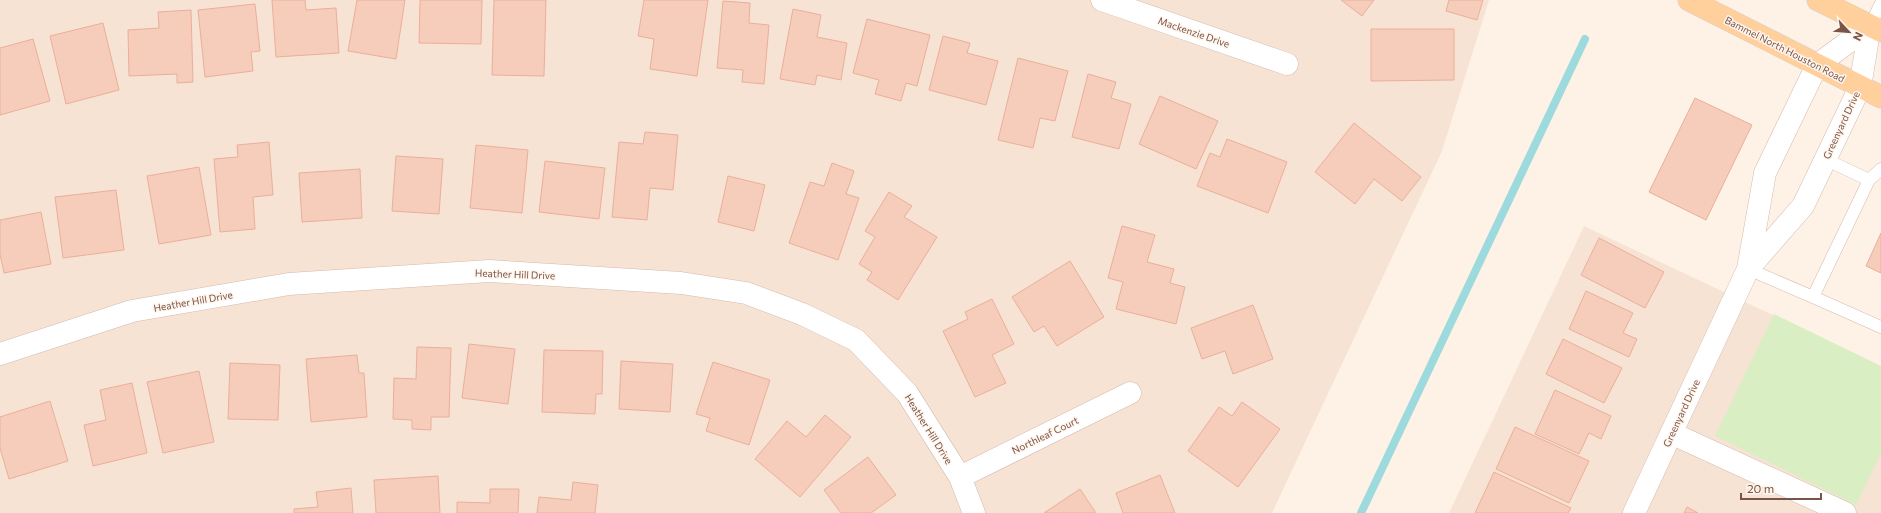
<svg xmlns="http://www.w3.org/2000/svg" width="1881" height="513" font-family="Commissioner,sans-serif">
<rect width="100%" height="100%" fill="#fef2e6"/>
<!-- residential -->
<path fill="#f7e3d4" d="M0,0H1489L1442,151L1272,513H0Z
M1584,226L1881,366V513H1449Z"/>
<!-- green -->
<path fill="#d9eec3" d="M1774,314L1881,366V453L1856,505L1715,436Z"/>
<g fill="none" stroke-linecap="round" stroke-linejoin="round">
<!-- stream -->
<path stroke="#9ddadd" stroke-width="8" d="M1361,513L1585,39"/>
</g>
<!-- building -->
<path fill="#f6ccbb" stroke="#eaaf9a" d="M272,0H305L306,10L336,8L339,53L276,57Z
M357,0H405L396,59L348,51Z
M420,0H482L481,44L419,43Z
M494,0H546L544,76L492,75Z
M644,0H708L697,76L650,69L654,39L638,36Z
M1341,0H1374L1362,16Z
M1449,0H1483L1477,20L1446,11Z
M723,1L750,3L749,23L769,25L764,84L742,82L743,70L717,68Z
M255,4L260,51L251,52L253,71L205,77L198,10Z
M793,9L821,15L817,37L847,43L841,80L817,75L815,85L780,79Z
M191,10L193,82L177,83V74L129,76L128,30L159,28L158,12Z
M867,19L930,35L917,86L906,83L901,101L875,94L879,80L853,73Z
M103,23L119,90L66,104L50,36Z
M1371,29H1454V80L1371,81Z
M943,36L970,43L967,53L998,61L986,105L929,90Z
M33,39L50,101L0,115V48Z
M1018,58L1068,71L1055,121L1040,118L1033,148L998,140Z
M1088,74L1116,82L1111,98L1131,104L1119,149L1072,137Z
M1160,96L1218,121L1196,169L1139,144Z
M1695,98L1752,125L1706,220L1649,192Z
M1354,123L1421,177L1402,201L1374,179L1355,204L1315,172Z
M645,132L678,135L673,190L650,188L647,220L612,217L619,142L643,144Z
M1227,139L1287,162L1268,213L1197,186L1210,153L1220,157Z
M269,142L273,195L253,197L255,229L220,232L214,159L238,157L237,145Z
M476,145L528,150L522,213L470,208Z
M396,156L443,159L439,214L392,211Z
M545,161L605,168L599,219L539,212Z
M832,163L854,171L846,194L859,198L838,260L789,243L810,182L824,186Z
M199,167L211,235L159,244L147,176Z
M360,169L362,218L302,222L299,173Z
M728,176L765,185L754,231L718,222Z
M116,190L124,250L63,258L55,197Z
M889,192L912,206L904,217L937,237L898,300L867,280L872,272L859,264L875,237L865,231Z
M41,212L51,264L4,273L0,254V220Z
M1122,226L1155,235L1147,262L1174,269L1170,283L1185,287L1176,324L1116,309L1123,282L1108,278Z
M1881,233V273L1866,266Z
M1599,238L1664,272L1645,308L1581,275Z
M1070,261L1104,317L1057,346L1044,326L1034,332L1012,297Z
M1586,291L1633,313L1623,333L1637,339L1629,357L1569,329Z
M992,299L1014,344L992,355L1006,383L975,397L943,331L968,319L965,312Z
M1253,305L1273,359L1233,374L1225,351L1202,359L1191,328Z
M1563,339L1622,368L1604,403L1546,374Z
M469,344L515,349L508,404L462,398Z
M417,347L451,348L449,417H431V430L412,429V420L393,419L394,378L416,379Z
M544,350L603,351L602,394H596L595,414L542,412Z
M357,355L359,373H364L367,417L311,422L306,359Z
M621,361L673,364L670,412L619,409Z
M713,362L770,380L749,445L706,431L710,418L696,414Z
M230,363L280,365L278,420L228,419Z
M199,371L214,442L163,453L147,382Z
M132,383L147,453L93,466L84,425L106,420L100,390Z
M1555,390L1611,416L1601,439L1589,433L1579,454L1535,434Z
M50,401L68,461L9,479L0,448V417Z
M1242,402L1280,429L1238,487L1188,451L1219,407L1232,416Z
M825,415L851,437L800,497L755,459L787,421L806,437Z
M1515,427L1589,461L1569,503L1496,469Z
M868,457L896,495L871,513H841L824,490Z
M1494,472L1571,508L1568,513H1475Z
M1160,475L1175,513H1123L1116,493Z
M438,476L440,513H376L374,480Z
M573,482L598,485L595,513H537L539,497L571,500Z
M351,488L353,513H294V509L318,507L316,492Z
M490,489H519L518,513H457V502L490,503Z
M1080,489L1096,513H1044Z
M1687,507L1698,513H1684Z"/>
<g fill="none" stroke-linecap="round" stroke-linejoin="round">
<defs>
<path id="lane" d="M1870,26L1881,3
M1869,180L1881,169
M1748,269L1813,297L1869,180L1825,159
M1813,297L1881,327"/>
<path id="street" d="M1102,0L1287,64
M1748,269L1803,206L1860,87L1870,26
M0,354L132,311L289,284L489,271L681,283L746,293L802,314L856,340L907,393L960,477L974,513
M1671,433L1845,513
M960,477L1130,393
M1634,513L1748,269L1765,173L1817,65L1870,26"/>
<path id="primary" d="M1689,0L1881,97
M1818,0L1881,31"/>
</defs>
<!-- lane casing -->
<use href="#lane" stroke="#d4baad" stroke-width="13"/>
<!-- street casing -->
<use href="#street" stroke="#d4baad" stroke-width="23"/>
<!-- primary casing -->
<use href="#primary" stroke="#dacfcc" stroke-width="23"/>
<!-- lane -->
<use href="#lane" stroke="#fff" stroke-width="12"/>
<!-- street -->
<use href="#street" stroke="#fff" stroke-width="22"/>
<!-- primary -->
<use href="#primary" stroke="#ffcf9c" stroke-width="22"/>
</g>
<g text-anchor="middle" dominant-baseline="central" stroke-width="3" stroke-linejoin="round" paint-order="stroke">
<!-- street labels -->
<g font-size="10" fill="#7a5448" stroke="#fff6ee">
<text transform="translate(1194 32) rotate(19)">Mackenzie Drive</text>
<text transform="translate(1785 49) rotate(27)">Bammel North Houston Road</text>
<text transform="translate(1841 125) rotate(-65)">Greenyard Drive</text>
<text transform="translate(515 274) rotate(2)">Heather Hill Drive</text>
<text transform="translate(193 301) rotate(-10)">Heather Hill Drive</text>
<text transform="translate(1681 413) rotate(-65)">Greenyard Drive</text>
<text transform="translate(929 429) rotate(58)">Heather Hill Drive</text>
<text transform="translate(1045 435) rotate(-26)">Northleaf Court</text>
</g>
</g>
<!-- north arrow -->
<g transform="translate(1849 32) rotate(116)" stroke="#fff6ee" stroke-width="3" paint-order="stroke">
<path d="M0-3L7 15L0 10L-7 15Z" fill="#7a5448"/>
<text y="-6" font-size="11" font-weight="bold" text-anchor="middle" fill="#7a5448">N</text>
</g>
<!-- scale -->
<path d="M1741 493v6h80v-6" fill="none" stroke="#7a5448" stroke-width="2"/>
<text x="1747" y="493" font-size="12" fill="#7a5448" stroke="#fff6ee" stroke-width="3" paint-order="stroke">20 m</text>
</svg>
